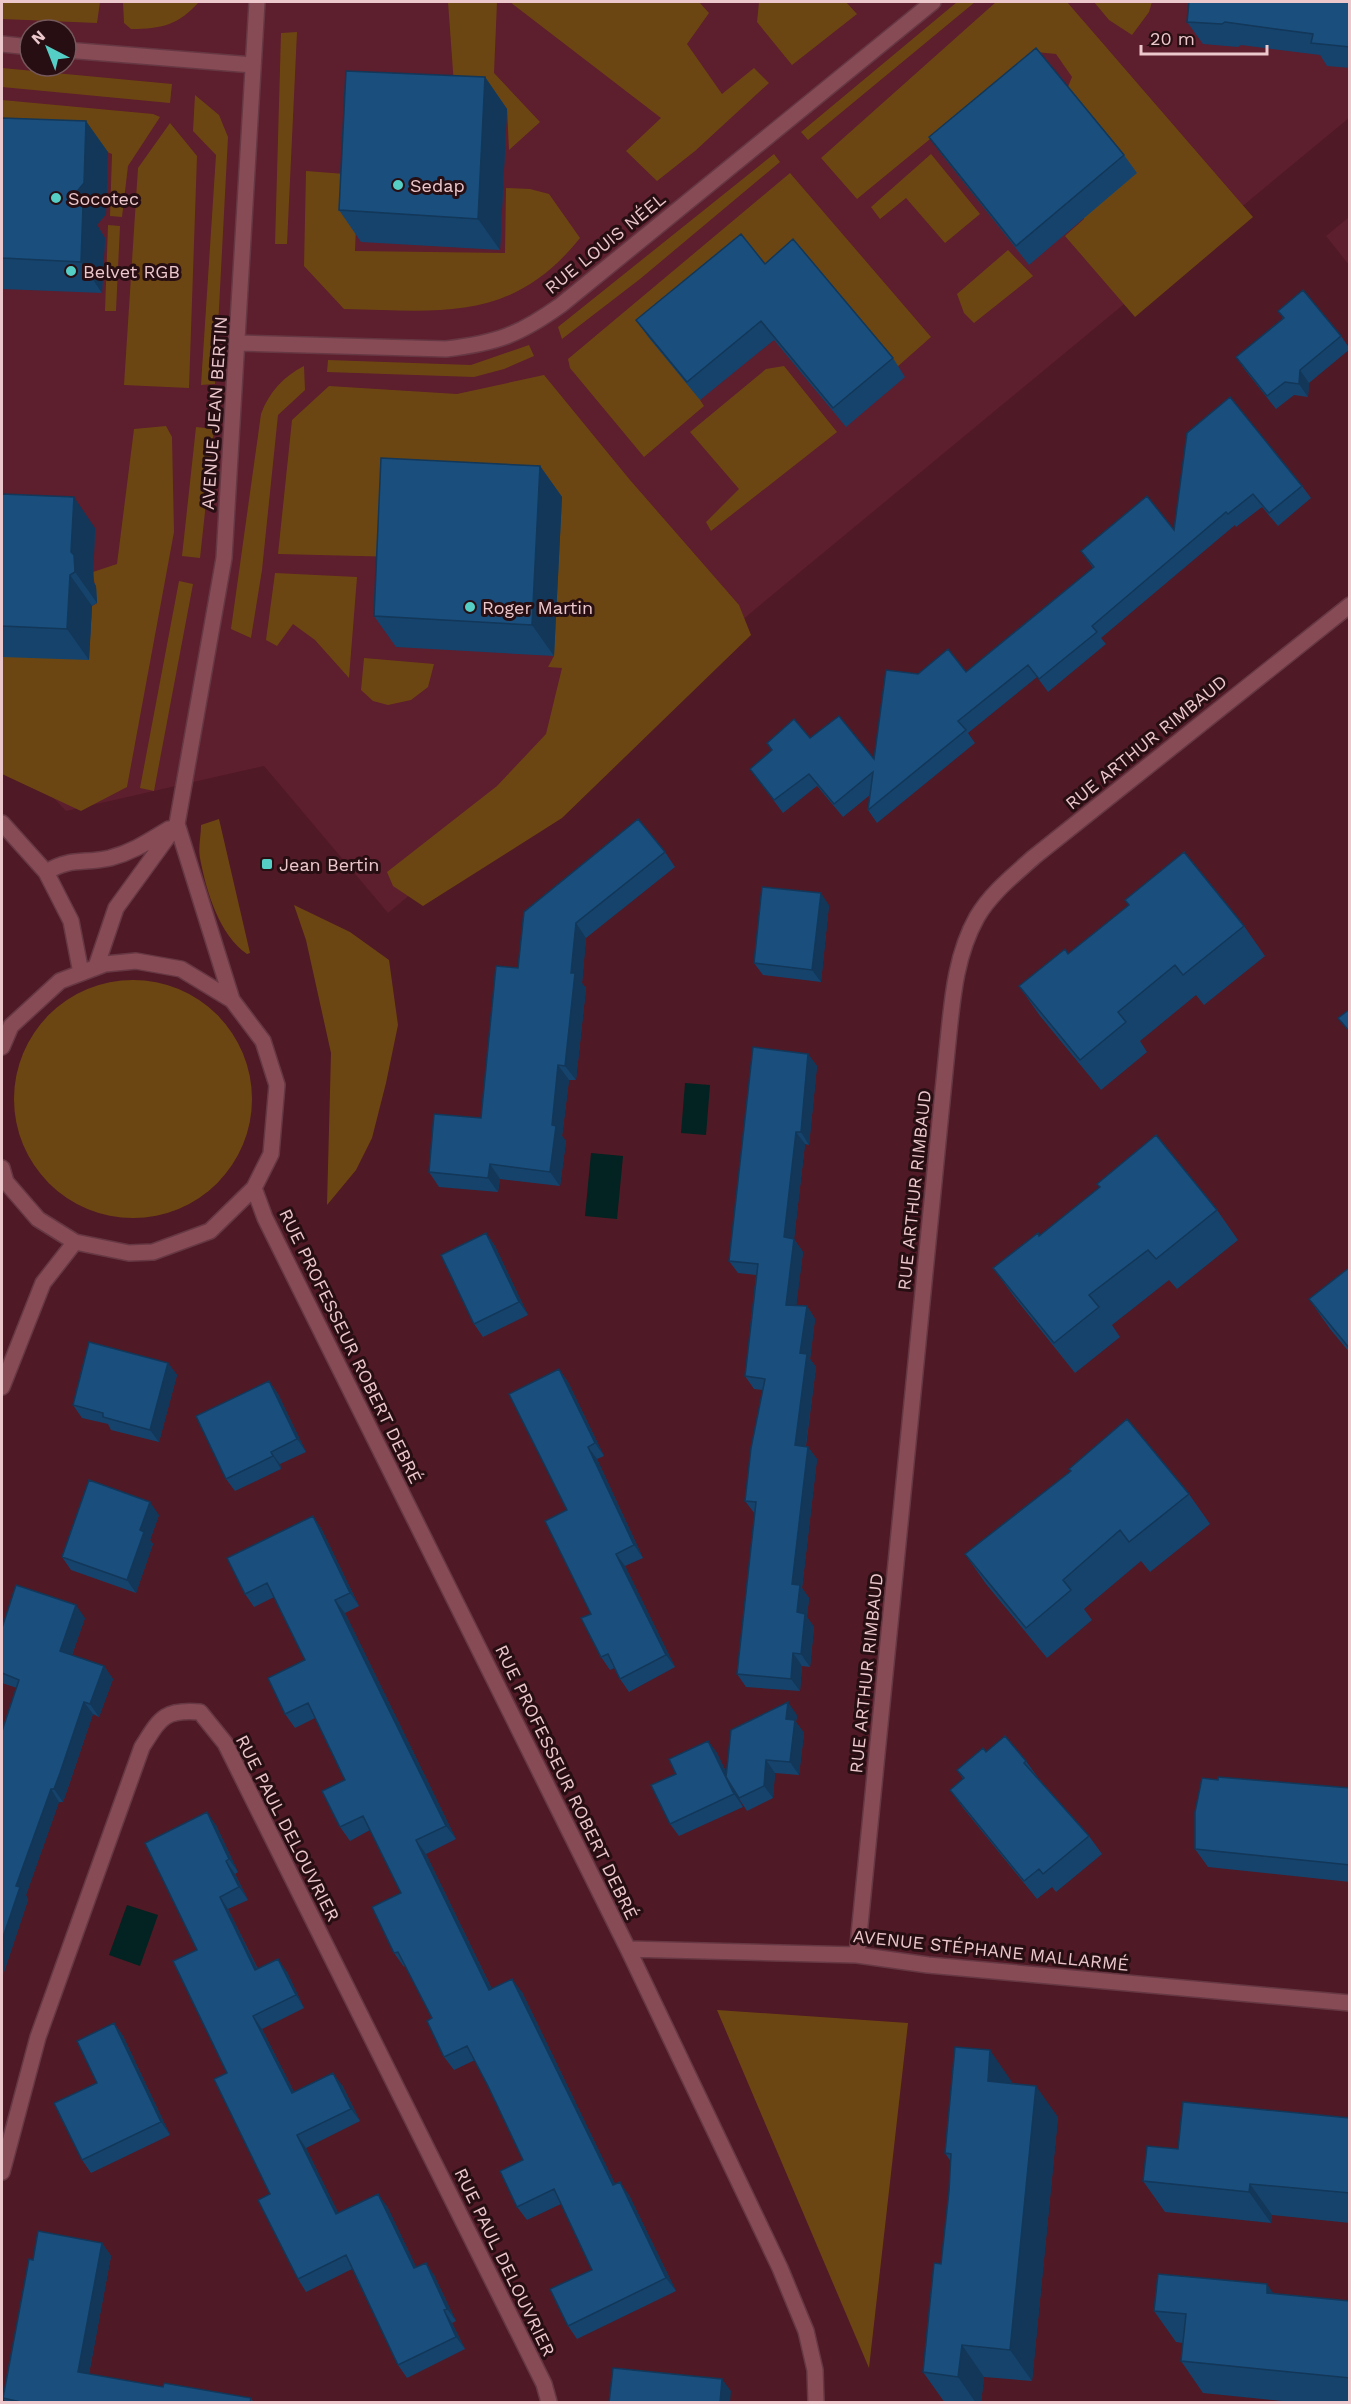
<svg xmlns="http://www.w3.org/2000/svg" width="1351" height="2404" font-family="'Work Sans',sans-serif">
<rect width="100%" height="100%" fill="#4f1925"/>
<!-- built -->
<path fill="#5d1e2d" fill-rule="evenodd" d="M2,2H1349V118L388,913L264,766L66,811L2,744ZM30,30H66V66H30Z
M1349,217V265L1326,236Z"/>
<!-- green -->
<path fill="#6c4612" d="M2,2H100L97,23L2,19Z
M123,2H199C178,25 162,29 131,29L124,23Z
M448,2H497L494,73L540,122L509,150L507,109L455,99Z
M510,2H699L709,13L687,44L722,94L754,68L769,83L695,151L657,181L626,151L661,118Z
M759,2H846L857,14L792,65L757,22Z
M957,2H975L808,140L801,132Z
M996,2H1067L1253,217L1135,317L1065,236L1084,219L1067,89L1072,77L1056,54L1036,52L857,199L821,158Z
M1094,2H1152L1149,12L1132,35L1109,20Z
M297,32L287,244H275L281,33Z
M2,68L172,84L170,103L2,87Z
M195,95L219,115L228,137L215,384L201,385L216,155L193,131Z
M2,100L153,114L160,117L128,166L122,217L110,216L112,154L100,149L2,145Z
M170,123L197,156L189,388L124,385L138,168Z
M774,154L780,162L640,279L562,339L558,327Z
M931,154L980,214L945,243L906,198L880,219L871,207Z
M306,171L358,175L355,251L505,253L506,188L530,189L549,194L580,238C512,323 442,311 344,309L304,266Z
M790,173L931,337L897,367L806,258L700,400L704,406L644,457L570,368L568,359Z
M108,225L120,226L116,311H105Z
M1008,250L1033,276L974,323L964,313L957,294Z
M529,345L534,356L504,369L474,377L327,372L328,360L471,365Z
M304,366L305,390L278,415L262,570L251,638L231,629L261,414C269,392 284,376 304,366Z
M784,366L837,432L711,531L706,522L739,489L690,432L766,369Z
M544,375L630,480L739,605L751,635L562,818L423,906L393,886L387,872L497,786L546,734L562,668L548,667L554,656L400,557L278,554L292,420L329,386L457,394Z
M166,426L172,437L174,532L127,787L81,811L2,774V656L89,653L92,606L97,603L93,572L117,564L134,429Z
M196,427L214,429L200,558L182,556Z
M275,573L357,577L349,678L315,640L293,624L277,646L266,640Z
M179,581L193,584L154,791L140,788Z
M364,658L434,664L428,687L411,700L388,705L373,701L361,690Z
M219,819L250,953L247,954C220,936 206,891 200,858C198,848 201,836 201,825Z
M294,905L350,932L389,960L398,1025L386,1083L372,1138L356,1170L327,1205L331,1053L306,940Z
M14 1099a119 119 0 1 1 238 0a119 119 0 1 1-238 0Z
M717,2010L908,2023L869,2368Z"/>
<!-- water -->
<path fill="#022321" d="M685,1083L710,1085L706,1135L681,1133Z
M591,1153L623,1156L617,1219L585,1216Z
M127,1905L158,1915L140,1966L109,1955Z"/>
<g fill="none" stroke-linecap="round" stroke-linejoin="round">
<defs>
<path id="street" d="M2,44L30,47
M66,50L253,65
M238,343L446,349C497,343 519,335 561,305L933,2
M2,823L46,872L71,921L81,973
M177,824L232,1000
M46,872C72,857 83,864 110,858C133,852 149,841 169,829
M96,967L116,908L177,824L224,558L257,2
M2,1047L11,1026L60,981L105,964L136,961L181,969L232,1000L263,1041L277,1085L271,1154L254,1188L210,1231L153,1252L129,1253L75,1242L38,1219L6,1182L2,1168
M254,1188L265,1218L628,1949L780,2268L806,2331L815,2370L816,2402
M2,1387L43,1283L75,1242
M628,1949L857,1955L928,1965L1350,2003
M857,1955L947,1051C952,1005 954,958 977,917C991,893 1014,875 1034,857L1350,605
M2,2172L38,2037L142,1747C160,1719 163,1709 200,1712L225,1743L544,2384L549,2402"/>
</defs>
<!-- street casing -->
<use href="#street" stroke="#663843" stroke-width="18"/>
<!-- street -->
<use href="#street" stroke="#874b56" stroke-width="15"/>
</g>
<!-- wall -->
<path fill="#16436c" d="M1188,2H1350V68L1327,66L1320,55L1241,45L1238,47L1203,44L1187,22L1189,4Z
M485,77L507,109L500,250L361,242L339,210Z
M2,118L108,152L106,214L97,225L105,238L102,293L2,289Z
M929,137L1124,155L1137,173L1029,265L942,155Z
M765,264L893,358L905,377L846,427L774,340L700,400L649,338L636,320Z
M1278,311L1341,336L1350,349L1309,383L1308,397L1294,395L1276,409L1245,370L1236,357L1283,318Z
M1187,433L1302,486L1311,498L1278,526L1262,507L1236,527L1235,525L1101,638L1106,644L1048,692L1037,677L968,733L975,743L877,823L868,810L870,795L843,817L817,786L783,813L750,769L772,750L767,743L810,738L874,759L918,674L966,672L1093,568L1081,551L1174,530Z
M540,466L562,497L554,656L396,647L374,616Z
M2,494L95,528L93,581L96,586L97,603L92,606L89,660L2,657Z
M665,852L675,867L586,938L582,983L586,988L576,1080H569L562,1136L566,1141L560,1186L500,1179L498,1192L439,1187L429,1172L481,1118L518,968Z
M829,905L821,982L763,975L754,963Z
M1244,926L1265,956L1204,1005L1196,995L1140,1041L1147,1052L1101,1090L1040,1016L1019,986L1069,954Z
M808,1054L817,1066L809,1145L805,1144L794,1239L803,1252L796,1305L807,1306L815,1319L810,1359L816,1367L806,1446L808,1447L817,1459L802,1588L809,1598L807,1617L814,1627L810,1667L802,1666L800,1691L746,1687L737,1674L755,1514L745,1501L763,1390L754,1389L745,1376L756,1275L738,1273L729,1261Z
M1097,1184L1217,1210L1238,1240L1177,1289L1169,1280L1112,1325L1120,1337L1075,1373L1015,1298L993,1268L1040,1236L1100,1187Z
M486,1233L495,1246L528,1315L483,1337L474,1324Z
M1350,1267V1353L1330,1329L1309,1299Z
M168,1363L177,1375L159,1442L111,1430L108,1424L82,1418L73,1405Z
M559,1369L568,1382L604,1456L597,1459L643,1558L625,1566L675,1667L629,1692L620,1679L614,1668L610,1670L601,1657L567,1510Z
M269,1381L278,1394L306,1452L280,1464L281,1469L235,1491L226,1479Z
M1189,1494L1210,1524L1150,1572L1141,1561L1084,1609L1092,1620L1047,1658L986,1584L965,1554Z
M159,1515L150,1540L153,1544L136,1593L71,1570L62,1557Z
M313,1516L322,1530L359,1606L345,1613L456,1839L426,1854L492,1989L522,1992L615,2184L629,2195L676,2291L577,2339L568,2326L592,2270L561,2204L527,2220L517,2207L523,2160L488,2086L475,2060L454,2070L444,2057L432,2018L405,1966L404,1967L394,1953L401,1893L370,1830L350,1841L340,1827L345,1780L315,1718L295,1728L285,1714L305,1660L274,1597L254,1607L245,1594Z
M85,1618L72,1655L104,1666L113,1679L99,1717L93,1714L69,1785L63,1802H59L26,1895L28,1900L2,1978L17,1688L2,1683V1628Z
M797,1715L796,1722L804,1733L799,1775L775,1773L773,1798L747,1811L738,1797L743,1807L679,1836L670,1824L676,1774L708,1741L717,1753L727,1774Z
M986,1752L1026,1761L1039,1779L1089,1836L1102,1854L1056,1892L1052,1887L1037,1899L963,1808L950,1790L963,1779L957,1770Z
M1218,1780L1350,1788V1882L1208,1867L1195,1849Z
M216,1825L238,1872L235,1874L248,1900L228,1909L258,1969L287,1972L304,2008L262,2029L294,2092L342,2085L360,2121L306,2148L338,2213L387,2206L416,2267L434,2275L456,2321L452,2323L465,2349L407,2378L398,2365L352,2269L306,2292L298,2279L270,2194L227,2073L197,1950Z
M114,2023L123,2036L170,2135L91,2173L82,2160L97,2083Z
M1012,2082V2084L1058,2117L1032,2381L984,2377L981,2403H945L923,2372L941,2264L949,2191L951,2162L945,2153Z
M1350,2118V2223L1272,2215L1271,2223L1165,2212L1143,2181L1178,2149Z
M102,2243L111,2256L89,2374L163,2387L251,2398L254,2403H6L3,2398L33,2260Z
M1274,2294L1350,2301V2403H1302L1203,2393L1181,2361L1183,2343L1176,2342L1154,2311Z"/>
<!-- shaded-wall -->
<path fill="#123758" d="M485,77L507,109L500,250L478,219Z
M86,121L108,152L106,214L97,225L105,238L102,293L81,262L74,195Z
M1300,370L1309,383L1308,397L1299,384Z
M540,466L562,497L554,656L532,625Z
M74,497L95,528L93,581L96,586L97,603L75,572L71,552Z
M70,575L92,606L89,660L67,629Z
M821,893L829,905L821,982L812,970Z
M576,923L586,938L582,983L586,988L576,1080L565,1066L571,973Z
M808,1054L817,1066L809,1145L801,1132Z
M558,1065L569,1080L562,1136L566,1141L560,1186L550,1172L552,1125Z
M796,1132L805,1144L794,1239L803,1252L795,1317L786,1305L784,1237Z
M490,1164L500,1179L498,1192L488,1178Z
M486,1233L495,1246L528,1315L519,1302Z
M807,1306L815,1319L810,1359L816,1367L804,1458L795,1445L800,1353Z
M168,1363L177,1375L159,1442L150,1430Z
M559,1369L568,1382L604,1456L595,1443Z
M269,1381L278,1394L306,1452L297,1439Z
M588,1447L597,1459L643,1558L634,1545Z
M808,1447L817,1459L802,1588L809,1598L807,1617L814,1627L810,1667L801,1654L797,1612L792,1584Z
M271,1452L280,1464L281,1469L273,1456Z
M150,1502L159,1515L150,1540L153,1544L136,1593L127,1580L140,1530Z
M313,1516L322,1530L359,1606L350,1593Z
M616,1554L625,1566L675,1667L666,1655Z
M335,1600L345,1613L456,1839L446,1826Z
M76,1605L85,1618L69,1663L60,1651Z
M793,1653L802,1666L800,1691L791,1679Z
M104,1666L113,1679L99,1717L90,1704Z
M84,1702L93,1714L63,1802L54,1789Z
M788,1702L797,1715L796,1722L804,1733L799,1775L790,1762L786,1719Z
M708,1741L717,1753L743,1807L734,1794Z
M766,1760L775,1773L773,1798L764,1786Z
M51,1789L59,1802L26,1895L28,1900L2,1978V1940L16,1886Z
M207,1812L216,1825L238,1872L229,1859Z
M416,1840L426,1854L499,2004L489,1990Z
M226,1861L235,1874L248,1900L239,1887Z
M220,1897L228,1909L264,1983L255,1970Z
M278,1959L287,1972L304,2008L296,1995Z
M512,1979L522,1992L622,2198L613,2185Z
M253,2016L262,2029L301,2106L292,2093Z
M114,2023L123,2036L170,2135L161,2122Z
M990,2050L1012,2082L1009,2112L988,2081Z
M333,2073L342,2085L360,2121L351,2109Z
M1036,2086L1058,2117L1032,2381L1010,2350Z
M297,2135L306,2148L345,2226L336,2214Z
M620,2182L629,2195L676,2291L666,2278Z
M1250,2184L1272,2215L1271,2223L1249,2192Z
M378,2194L387,2206L423,2281L414,2268Z
M102,2243L111,2256L87,2384L78,2372Z
M426,2263L434,2275L456,2321L447,2309Z
M1267,2284L1289,2316L1267,2293Z
M444,2310L452,2323L465,2349L456,2337Z
M962,2345L984,2377L981,2403H976L958,2377Z
M722,2379L731,2391L730,2403H720Z"/>
<!-- building -->
<path fill="#194e7d" stroke="#123758" stroke-width="1.5" d="M1189,2H1350V47L1311,43L1313,34L1225,22L1222,24L1187,22Z
M1036,48L1124,155L1016,246L929,137Z
M346,71L485,77L478,219L339,210Z
M2,118L86,121L84,183L74,195L83,206L81,262L2,258Z
M741,234L765,264L793,239L893,358L833,408L761,321L687,382L636,320Z
M1303,290L1341,336L1300,370L1299,384L1285,382L1267,396L1236,357L1284,318L1278,311Z
M1230,397L1302,486L1269,513L1253,494L1228,514L1226,512L1092,626L1097,632L1039,679L1028,665L958,721L966,730L868,810L873,772L834,804L809,774L774,800L750,769L772,750L767,743L794,719L810,738L839,716L874,759L886,670L918,674L948,649L966,672L1094,567L1081,551L1147,496L1174,530L1187,433Z
M381,458L540,466L532,625L374,616Z
M2,494L74,497L71,552L74,555L75,572L70,575L67,629L2,626Z
M638,819L665,852L576,923L571,973H575L565,1066L558,1065L552,1125L556,1126L550,1172L490,1164L488,1178L429,1172L434,1114L481,1118L496,966L518,968L524,912Z
M1184,852L1244,926L1183,975L1175,965L1118,1012L1126,1022L1080,1060L1019,986L1065,949L1068,954L1129,905L1125,900Z
M762,887L821,893L812,970L754,963Z
M1350,1009V1032L1338,1018Z
M753,1047L808,1054L801,1132H796L784,1237L794,1239L786,1305L807,1306L800,1353L807,1354L795,1445L808,1447L792,1584L800,1585L797,1612L805,1614L801,1654L793,1653L791,1679L737,1674L756,1502L745,1501L751,1448L765,1379L745,1376L758,1264L729,1261Z
M1156,1135L1217,1210L1156,1259L1148,1250L1089,1295L1099,1307L1054,1343L993,1268L1038,1233L1039,1236L1100,1187L1097,1184Z
M486,1233L519,1302L474,1324L441,1255Z
M1350,1267V1349L1309,1299Z
M89,1342L168,1363L150,1430L103,1417V1413L73,1405Z
M559,1369L595,1443L588,1447L634,1545L616,1554L666,1655L620,1679L608,1654L601,1657L581,1618L591,1614L545,1521L567,1510L509,1394Z
M269,1381L297,1439L271,1452L273,1456L226,1479L196,1416Z
M1127,1419L1189,1494L1129,1542L1120,1530L1063,1580L1071,1590L1026,1628L965,1554L1071,1471L1069,1469Z
M89,1480L150,1502L140,1530L144,1532L127,1580L62,1557Z
M313,1516L350,1593L335,1600L446,1826L416,1840L489,1990L512,1979L613,2185L620,2182L666,2278L568,2326L550,2289L592,2270L554,2189L517,2207L500,2171L523,2160L488,2086L467,2046L444,2057L427,2021L432,2018L398,1952L394,1953L372,1907L401,1893L363,1816L340,1827L322,1791L345,1780L308,1703L285,1714L268,1678L305,1660L267,1583L245,1594L227,1558Z
M16,1585L76,1605L60,1651L104,1666L90,1704L84,1702L60,1773L54,1789H51L16,1886L20,1887L2,1940V1731L19,1680L2,1673V1628Z
M788,1702L786,1719L795,1720L790,1762L766,1760L764,1786L739,1798L726,1777L731,1730Z
M1005,1736L1026,1761L1024,1763L1089,1836L1043,1874L1039,1869L1024,1881L950,1790L964,1778L957,1770L983,1748L986,1752Z
M708,1741L734,1794L670,1824L651,1785L676,1774L669,1759Z
M1218,1777L1350,1788V1865L1195,1849V1812L1202,1778L1218,1780Z
M207,1812L229,1859L226,1861L239,1887L220,1897L255,1970L278,1959L296,1995L253,2016L292,2093L333,2073L351,2109L297,2135L336,2214L378,2194L414,2268L426,2263L447,2309L444,2310L456,2337L398,2365L346,2255L298,2279L258,2200L270,2194L214,2079L227,2073L173,1961L197,1950L145,1843Z
M114,2023L161,2122L82,2160L54,2103L97,2083L77,2041Z
M955,2047L990,2050L988,2081L1036,2086L1010,2350L962,2345L958,2377L923,2372L934,2263L941,2264L949,2191L951,2154L945,2153Z
M1183,2102L1350,2118V2193L1250,2184L1249,2192L1143,2181L1147,2146L1178,2149Z
M38,2231L102,2243L78,2372L163,2387L164,2383L251,2398L250,2403H25L3,2398L29,2259L33,2260Z
M1158,2274L1267,2284V2293L1350,2301V2378L1181,2361L1186,2314L1154,2311Z
M613,2368L722,2379L720,2403H609Z"/>
<!-- markers -->
<g fill="#55cec6" stroke="#260e12" stroke-width="2">
<circle cx="398" cy="185" r="6"/>
<circle cx="56" cy="198" r="6"/>
<circle cx="71" cy="271" r="6"/>
<circle cx="470" cy="607" r="6"/>
<rect x="261" y="858" width="12" height="12" rx="3"/>
</g>
<g text-anchor="middle" dominant-baseline="central" stroke-width="6" stroke-linejoin="round" paint-order="stroke">
<!-- poi labels -->
<g font-size="18" fill="#ecc8cc" stroke="#260e12" text-anchor="start">
<text x="410" y="185">Sedap</text>
<text x="68" y="198">Socotec</text>
<text x="83" y="271">Belvet RGB</text>
<text x="482" y="607">Roger Martin</text>
<text x="279" y="864">Jean Bertin</text>
</g>
<!-- street labels -->
<g font-size="18" fill="#ecc8cc" stroke="#260e12">
<text transform="translate(605 243) rotate(-39)">RUE LOUIS NÉEL</text>
<text transform="translate(214 413) rotate(-86)">AVENUE JEAN BERTIN</text>
<text transform="translate(1146 742) rotate(-39)">RUE ARTHUR RIMBAUD</text>
<text transform="translate(914 1190) rotate(-84)">RUE ARTHUR RIMBAUD</text>
<text transform="translate(351 1346) rotate(64)">RUE PROFESSEUR ROBERT DEBRÉ</text>
<text transform="translate(866 1673) rotate(-84)">RUE ARTHUR RIMBAUD</text>
<text transform="translate(567 1782) rotate(64)">RUE PROFESSEUR ROBERT DEBRÉ</text>
<text transform="translate(288 1828) rotate(63)">RUE PAUL DELOUVRIER</text>
<text transform="translate(991 1950) rotate(6)">AVENUE STÉPHANE MALLARMÉ</text>
<text transform="translate(505 2262) rotate(64)">RUE PAUL DELOUVRIER</text>
</g>
</g>
<!-- border -->
<rect width="1351" height="2404" fill="none" stroke="#ecc8cc" stroke-width="6"/>
<!-- north arrow -->
<g transform="translate(48 48) rotate(318)"><circle r="28" fill="#260e12" stroke="#75585c" stroke-width="1.5"/>
<path d="M0-4.5L10 22L0 15L-10 22Z" fill="#55cec6"/>
<text y="-9" font-size="16" font-weight="bold" text-anchor="middle" fill="#ecc8cc">N</text>
</g>
<!-- scale -->
<path d="M1141 45v9h126v-9" fill="none" stroke="#ecc8cc" stroke-width="3"/>
<text x="1150" y="45" font-size="18" fill="#ecc8cc" stroke="#260e12" stroke-width="4.5" paint-order="stroke">20 m</text>
</svg>
